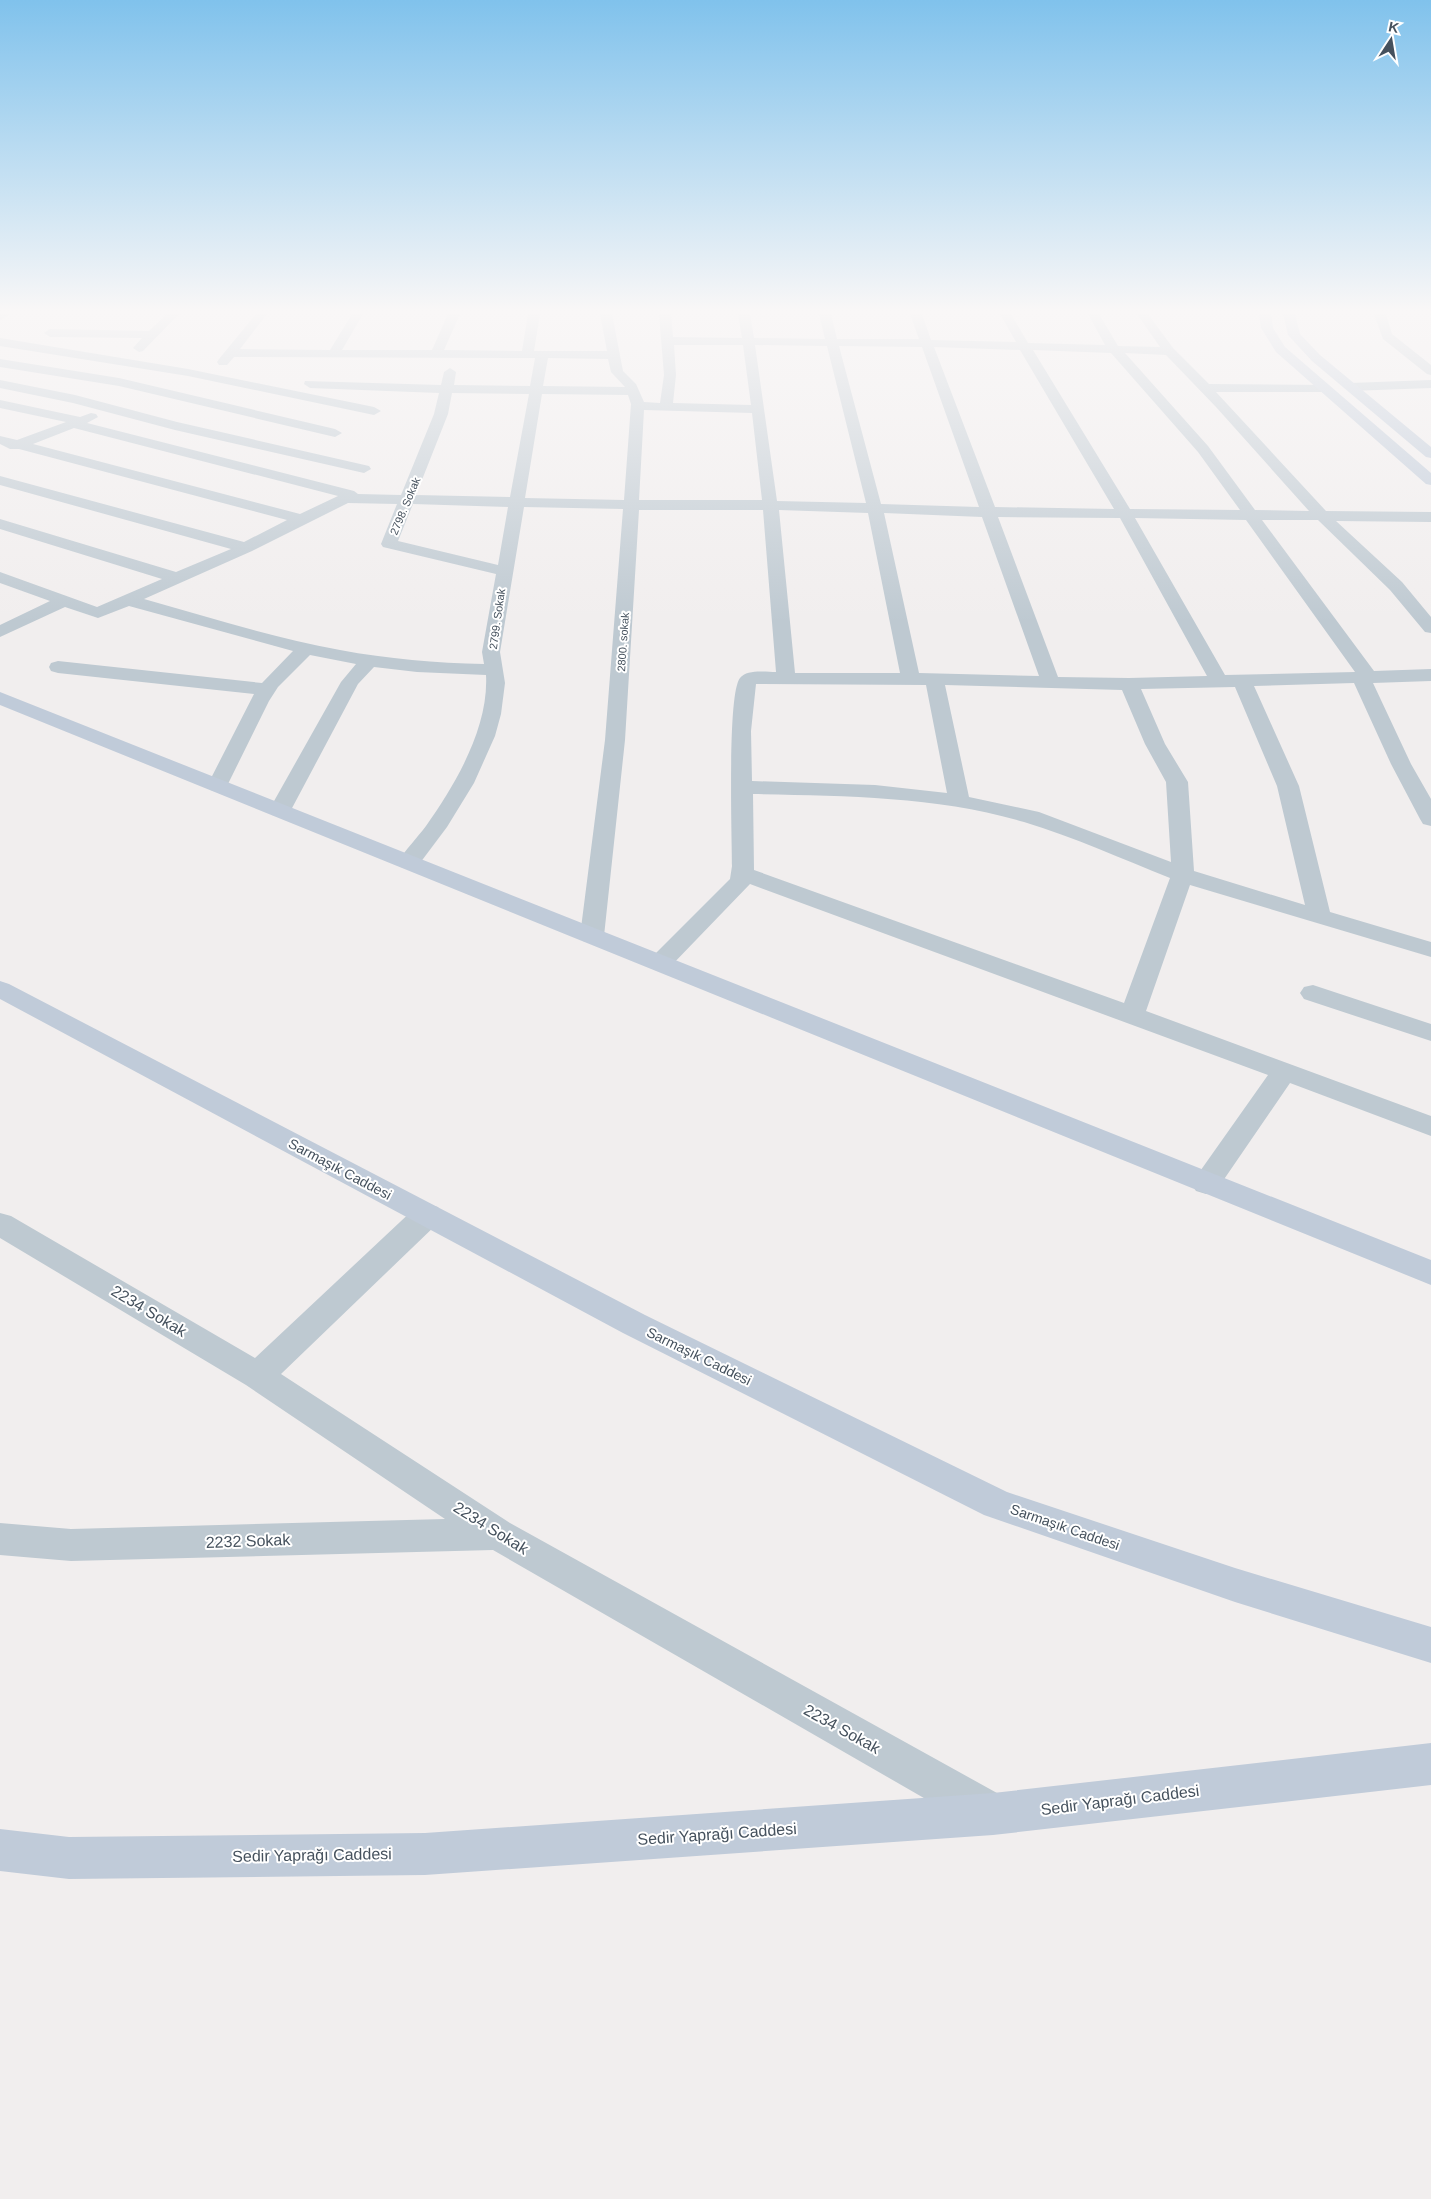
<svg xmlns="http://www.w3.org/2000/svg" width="1431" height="2199" font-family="Helvetica,sans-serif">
<rect width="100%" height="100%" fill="#f1eeee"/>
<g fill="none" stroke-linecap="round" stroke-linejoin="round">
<!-- street -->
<path fill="#bec9d1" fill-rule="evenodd" d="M0,314H11L0,320Z
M167,314H179L143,351L139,352L133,348L142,338L50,337L44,333L50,329L149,331Z
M256,314H267L240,349L330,350L352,314H363L342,350H432L448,314H460L444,350L522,351L528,314H540L534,351H607L600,314H612L623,371L636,384L644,402L660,403L664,375L659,314H671L673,337L742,338L738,314H750L754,338L825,339L819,314H831L837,339H919L910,314H922L931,340L1016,342L1000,314H1011L1028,343L1105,345L1088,314H1099L1118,346L1160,347L1137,314H1148L1173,348L1209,384L1327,385L1328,388L1327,391L1322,392H1216L1326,511L1431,512V522L1336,521L1402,582L1431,617V633L1425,632L1390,590L1318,520H1262L1374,671L1431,669V681L1373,683L1411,764L1431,799V826L1423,824L1420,819L1391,764L1354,683L1254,686L1299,786L1330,912L1431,942V957L1190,885L1146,1011L1431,1116V1136L1290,1083L1216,1191L1206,1194L1196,1191L1191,1184L1268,1075L750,884L669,968L660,970L651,968L648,963L651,958L730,879L732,866C732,838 727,694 740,678C747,669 765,672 776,672L763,510H639L625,740L604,936L601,941L592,943L583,941L580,936L605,740L623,509L524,507L500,652L505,683L501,714L495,736L474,783L447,827L417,867L409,869L401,867L398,862C406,849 417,838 426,826C455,785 489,728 486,675L417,672L374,667L358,684L291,810L288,815L280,816L272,815L269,810L341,682L356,664L310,655L278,687L269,701L225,790L218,792L211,790L207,786L254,694L58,673L51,671L49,667L51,663L58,661L262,683L293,651L129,606L98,618L65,607L0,637V625L50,601L0,583V572L97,607L162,579L0,529V519L176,572L231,549L0,485V476L244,542L287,520L19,449H10L0,444V436L17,440L66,422L0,408V400L80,417L91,413L96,414L98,417L87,423L354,491L358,494L401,495L434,414L439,393L310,388L304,384L305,381L441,385L444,372L450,368L456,372L454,385L530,386L535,358L234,357L227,365H219L217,362L219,359ZM674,345H743L751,405L673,403L676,375ZM755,345L827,346L866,503L777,501ZM839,346L922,347L979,507L881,504ZM934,347L1020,350L1114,509L995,507ZM1033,350L1111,353L1198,452L1240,510L1130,509ZM1125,353L1166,355L1216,407L1309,511L1255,510L1208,446ZM548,358L608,359L611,372L625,387L543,386ZM452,393L529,394L510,497L416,495L448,414ZM542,394L628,395L631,404L624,500L525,498ZM644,410L752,413L762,500H639ZM74,428L338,496L300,514L33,444ZM348,503L397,504L381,544L383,547L496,574L482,652L484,664C436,663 388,659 340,650C273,638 209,617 144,599L252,551ZM413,504L508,507L498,565L398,541ZM779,510L868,513L900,673H795ZM884,513L982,517L1039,676L919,673ZM998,517L1120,518L1207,676L1129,678L1058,677ZM1135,518L1246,520L1355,672L1225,675ZM756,684L926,685L947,793L875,785L752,781L751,731ZM945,685L1122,690L1145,744L1166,782L1171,862L1039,812L969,797ZM1235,687L1277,786L1305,905L1194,871L1188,782L1165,744L1141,689ZM753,794C843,796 937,796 1024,822C1074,837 1122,859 1170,878L1124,1003L754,870Z
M1374,314H1386L1392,334L1431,365V375L1427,374L1383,339Z
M0,338L188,369L374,407L381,411L374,415L188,376L0,346Z
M0,359L119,378L335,429L342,433L335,437L119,386L0,367Z
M0,380L75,395L177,422L369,466L371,469L364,473L175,430L73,403L0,388Z
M1431,380V388L1350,391L1344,387L1350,383Z
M1313,985L1431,1024V1041L1304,999L1300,993L1304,987Z
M427,1204L438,1207L442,1215L438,1223L281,1374L510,1523L1006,1798L1012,1813L1006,1828L991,1834L976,1828L493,1550L71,1561L0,1555V1523L71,1529L445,1519L246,1385L0,1238V1213L11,1216L255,1358L416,1207Z"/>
<!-- secondary -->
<path fill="#c0cbd9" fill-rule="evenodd" d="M1259,314H1271L1273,328L1285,347L1431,473V485L1426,484L1276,352L1261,328Z
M1283,314H1295L1300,334L1320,355L1431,447V458L1426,457L1312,361L1288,335Z
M0,692L1431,1260V1285L0,705Z
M0,981L9,984L645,1315L1007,1492L1235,1568L1431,1627V1663L1235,1602L984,1515L623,1333L0,999Z
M1431,1743V1785L993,1835L425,1875L69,1879L0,1871V1829L69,1837L425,1833L993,1793Z"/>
</g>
<!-- sky -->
<linearGradient id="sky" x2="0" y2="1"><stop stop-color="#80c2ec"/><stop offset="0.5" stop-color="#f9f7f7"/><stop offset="1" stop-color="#f9f7f7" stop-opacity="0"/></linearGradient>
<rect width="1431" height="622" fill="url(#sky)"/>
<g text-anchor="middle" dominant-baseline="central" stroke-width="4" stroke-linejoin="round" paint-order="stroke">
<!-- far-street labels -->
<g font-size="11" fill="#45515d" stroke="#fff">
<text transform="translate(405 506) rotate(-67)">2798. Sokak</text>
<text transform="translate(497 619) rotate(-82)">2799. Sokak</text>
<text transform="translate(623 642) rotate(-86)">2800. sokak</text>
</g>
<!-- street labels -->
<g font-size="14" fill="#45515d" stroke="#fff">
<text transform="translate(340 1169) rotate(28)">Sarmaşık Caddesi</text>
<text transform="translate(699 1356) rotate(26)">Sarmaşık Caddesi</text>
<text transform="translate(1065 1527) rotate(19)">Sarmaşık Caddesi</text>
</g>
<!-- near-street labels -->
<g font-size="16" fill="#45515d" stroke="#fff">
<text transform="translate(149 1311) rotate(31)">2234 Sokak</text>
<text transform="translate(491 1528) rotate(32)">2234 Sokak</text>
<text transform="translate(248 1541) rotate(-2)">2232 Sokak</text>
<text transform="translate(842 1729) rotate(29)">2234 Sokak</text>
<text transform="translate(1120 1800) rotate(-7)">Sedir Yaprağı Caddesi</text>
<text transform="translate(717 1834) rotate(-4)">Sedir Yaprağı Caddesi</text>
<text transform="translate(312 1855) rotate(-1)">Sedir Yaprağı Caddesi</text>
</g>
</g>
<!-- north arrow -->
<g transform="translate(1391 40) rotate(12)" stroke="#ffffff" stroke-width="4" paint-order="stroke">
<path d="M0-4L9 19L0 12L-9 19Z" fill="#45515d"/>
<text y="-8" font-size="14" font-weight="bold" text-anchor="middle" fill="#45515d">K</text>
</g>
</svg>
